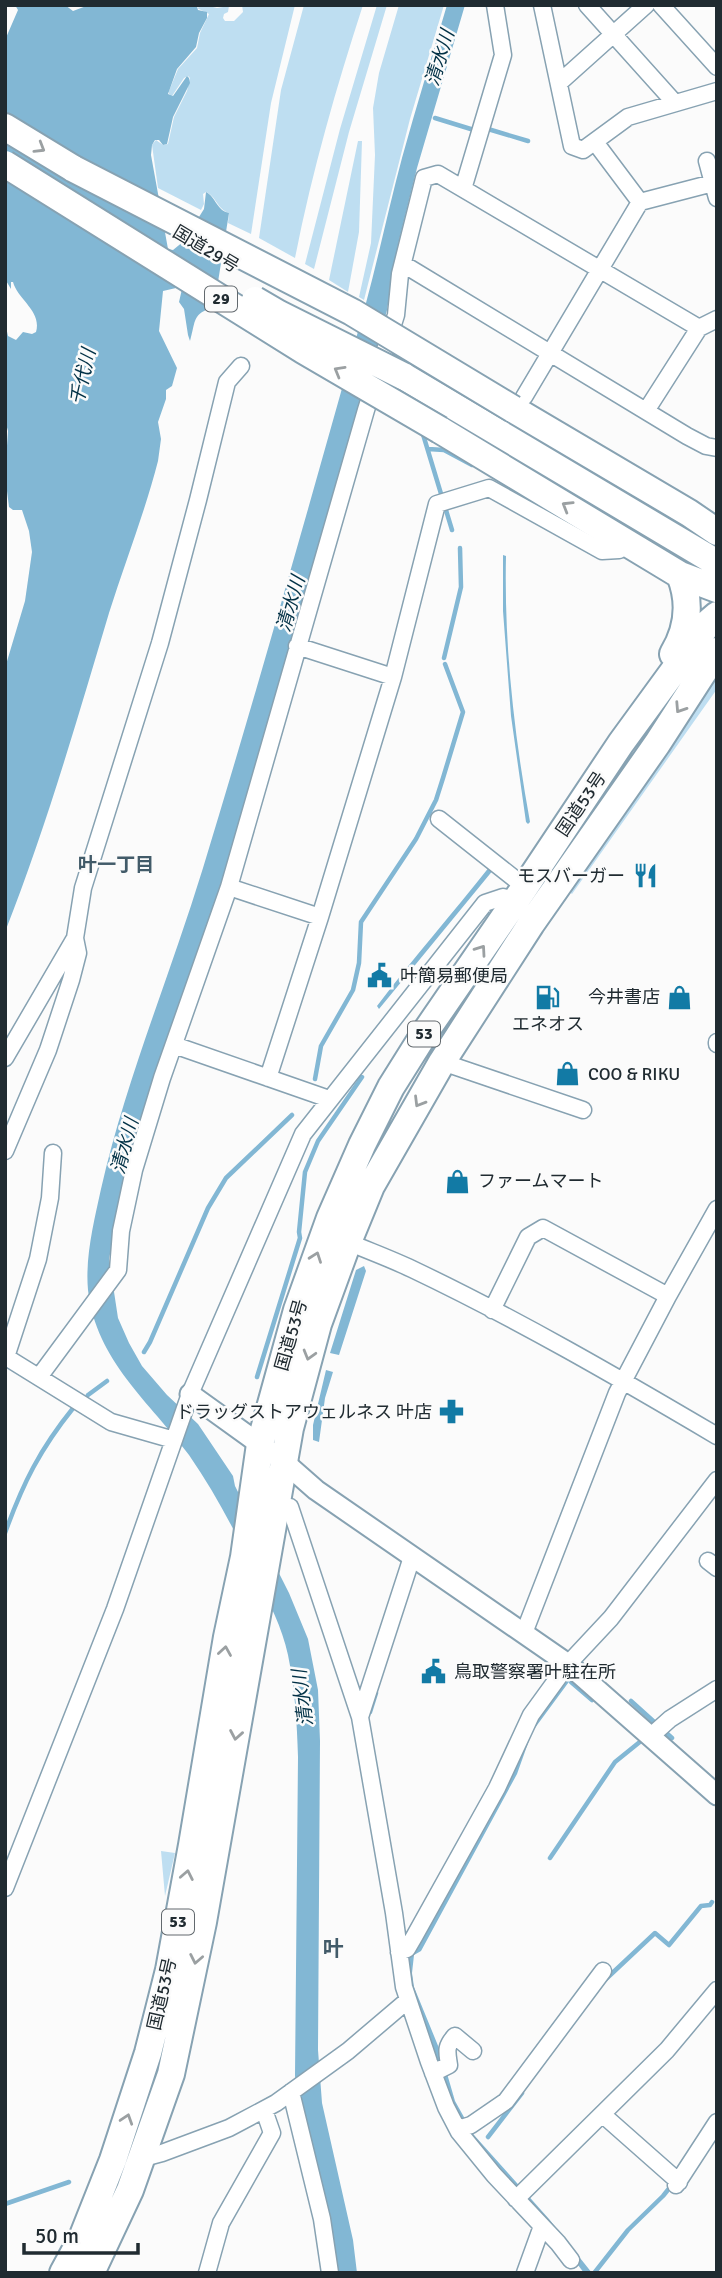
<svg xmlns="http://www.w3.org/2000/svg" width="722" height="2278" font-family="Signika,'Noto Sans JP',sans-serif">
<rect width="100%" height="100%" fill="#fbfbfb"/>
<!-- green -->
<path fill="#bedef1" d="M205,5L217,8L229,6L228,12L224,14L223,18L225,21H234L243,12L242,5H295L271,103L251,234L228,223L229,213C217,209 216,196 206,192L203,194L204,204L201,210L158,188L152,145L156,140L163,145L168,144L174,117L187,91L190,78L188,76L184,78L172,96L169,94V91L178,69L197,48L200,33L209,14L197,8Z
M304,5H363C336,88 312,172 295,258L259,238L281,90Z
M377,5H387L349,132L314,269L305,264L340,129Z
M399,5H444L410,119L364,300L359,297L371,243L375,155L373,108L379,73Z
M358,141H362L359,232L348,292L329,280Z
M717,678V689L572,894L565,888Z
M161,1851L175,1853L165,1896Z"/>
<!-- water -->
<path fill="#82b7d4" d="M15,5H65L73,11L89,5H201L197,7L198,10L207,12V18L199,33L196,47L177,69L168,94L173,96L187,76L189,78L190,83L173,117L167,144L163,145L159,140H155L152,145L151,155L168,249L173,250L184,241L204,209L206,192C216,197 216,210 229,213L214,307C192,314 196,320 190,341L188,335L184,309L179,302L182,289L176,288L163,291L159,331L177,368L172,386L166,390V399L158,422L161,439L158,461C145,512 125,562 109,613C77,720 46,828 5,932V668L25,601L32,552L29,531L22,510H13L9,507L5,475L8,431L5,420V322L8,336L16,340L23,332L32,334L36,332C42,311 18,300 13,282H11V289L5,279V40L18,10Z
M447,5H465L417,168L398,245L387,310L374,361L354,420L265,738L225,871L148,1095L127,1169L109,1259L118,1318L129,1343L142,1366L167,1395L198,1424L233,1476L235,1486L289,1593L308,1639L318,1690L320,1741L318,2050L322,2103L353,2240L357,2273H334L298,2099L295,2076L298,1757C297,1723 295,1689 288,1655C282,1627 269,1603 257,1577C237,1535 216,1494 189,1455C150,1402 96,1361 88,1290C85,1257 94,1221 101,1189C126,1079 170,976 203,868C260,681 313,492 366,303C379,255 389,206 402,158C416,107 432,56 447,5Z
M503,555L506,556C504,645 514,734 530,822L528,824L526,822L511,716L503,611Z
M490,866L494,869L379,1009L377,1006C413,958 453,913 490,866Z
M364,1266L366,1271L339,1355L330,1353L356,1270Z
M326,1370L333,1372L325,1398L319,1442L313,1440V1425Z
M566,1676L571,1679L532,1732L517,1774L421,1951L414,1955L412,1973L414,1987L441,2053L455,2101L474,2135L549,2219L592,2273H584L566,2249L465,2134L453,2109L434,2051L409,1992L406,1971L409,1953L521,1744Z"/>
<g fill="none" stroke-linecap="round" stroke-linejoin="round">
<!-- stream -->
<path stroke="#82b7d4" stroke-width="4.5" d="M435,118L474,130
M488,129L528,141
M422,431L452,530
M428,449L444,450L472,465
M444,658L461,587L460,548
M315,1079L321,1046L353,990L359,963L361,922L416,839L436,800L443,778L463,712L445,664
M144,1352L150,1342L208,1208L226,1178L292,1115
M257,1377L300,1238L299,1232L305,1172L318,1141L362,1077
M88,1395L107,1381
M5,1533C23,1483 40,1449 74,1407
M571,1682L592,1700
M631,1701L672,1738
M370,1712L376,1693
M550,1858L615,1762L641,1741
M606,1979L655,1933L669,1945L701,1906L710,1905L712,1902
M488,2137L522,2093
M5,2204L69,2182
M595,2272L628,2230L663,2196L671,2186"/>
<defs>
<path id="minor" d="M542,5L572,146L583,150L628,117L717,91
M587,5L675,103
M661,5L717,67
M559,83L646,5
M595,142L640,202
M707,161L717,198
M463,189L503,55L495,5
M403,264L687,436L706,446L717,448
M524,397L640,202L713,183
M646,411L699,328L717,319
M297,646L393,677
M439,819L525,887
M229,887L320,917
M717,1042V1044
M174,1045L329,1099
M5,1058L75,938
M442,1062L583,1110
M268,1078L320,917L393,677L437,504L489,488L602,551L619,550L625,541
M5,1151L48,1050L71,980L78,953L75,938L83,888L160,643L198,500L227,382L241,366
M53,1153L50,1198L38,1259L6,1357L111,1422L174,1440
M348,1242C369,1251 391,1259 412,1269C517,1319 617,1377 717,1436
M492,1310L528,1237L543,1228L668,1296
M39,1377L118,1270L121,1231L134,1170L162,1078L229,887L366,410L396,315L400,274L424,178L438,174L699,328
M290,1507L360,1717L394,1913L404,1987L429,2062L446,2107L459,2132L494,2175L558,2243L571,2260
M708,1561L717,1568
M524,1633L617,1393L668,1296L717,1209
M360,1717L412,1557
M651,1736L670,1719L717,1689
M5,1888L115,1609L190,1394L303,1134L485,903L503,897L516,900
M399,1952L407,1949L414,1937L497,1788L531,1715L568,1664L611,1618L717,1480
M433,2073L449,2065C447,2051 445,2047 455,2036L473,2051
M291,2092L322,2219L330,2273
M602,2114L679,2182
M458,2129L471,2125L506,2101L603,1971
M136,2160L162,2153L229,2128L276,2103L348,2051L408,2000
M676,2185L717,2122
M516,2199L667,2050L717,1990
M207,2273L221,2223L272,2133L264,2110
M525,2273L542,2226"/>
<path id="tertiary" d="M190,1394L283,1461L316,1490L568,1664L717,1795"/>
<path id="trunk" d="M5,127L74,169
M403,376L717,563
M513,409L689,513L717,532
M440,430L680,575L717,589
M673,654C688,629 691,602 680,575
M63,2273L82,2238L113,2160L148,2053L169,1970L192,1845L227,1637L244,1557L260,1444L297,1310L330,1218L362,1145L391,1087L428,1028L525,887L621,743L710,621L717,615
M91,2273L130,2190L171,2074L203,1922L290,1428L318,1324L348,1242L371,1186L442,1062L531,924L657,744L717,651"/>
</defs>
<!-- minor casing -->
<use href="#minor" stroke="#87a2b2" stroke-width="19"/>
<!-- tertiary casing -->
<use href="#tertiary" stroke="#87a2b2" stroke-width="23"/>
<!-- trunk casing -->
<use href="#trunk" stroke="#87a2b2" stroke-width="30"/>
<!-- minor -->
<use href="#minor" stroke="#fff" stroke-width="16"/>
<!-- tertiary -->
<use href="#tertiary" stroke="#fff" stroke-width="19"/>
<!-- trunk -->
<use href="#trunk" stroke="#fff" stroke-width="26"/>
<defs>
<path id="trunk-bridge" d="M5,164L303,350L440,430
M74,169L352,312L513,409
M255,300L279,314L403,376"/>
</defs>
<!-- trunk-bridge casing -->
<use href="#trunk-bridge" stroke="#87a2b2" stroke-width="30" stroke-linecap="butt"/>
<!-- trunk-bridge -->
<use href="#trunk-bridge" stroke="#fff" stroke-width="26"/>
</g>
<!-- one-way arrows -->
<defs><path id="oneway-chevron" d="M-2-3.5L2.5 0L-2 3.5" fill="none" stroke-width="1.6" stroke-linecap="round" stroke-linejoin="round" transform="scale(1.75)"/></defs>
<g stroke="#9ba0a2">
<use href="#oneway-chevron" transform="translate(40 148) rotate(31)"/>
<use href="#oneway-chevron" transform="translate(339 371) rotate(-150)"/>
<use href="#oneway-chevron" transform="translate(567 506) rotate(-149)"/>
<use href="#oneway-chevron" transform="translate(680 708) rotate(123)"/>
<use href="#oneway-chevron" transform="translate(481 950) rotate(-55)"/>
<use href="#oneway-chevron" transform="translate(419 1102) rotate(121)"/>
<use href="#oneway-chevron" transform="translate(316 1257) rotate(-70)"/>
<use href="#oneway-chevron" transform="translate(309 1355) rotate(106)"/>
<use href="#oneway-chevron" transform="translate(225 1651) rotate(-81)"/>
<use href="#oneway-chevron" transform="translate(236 1735) rotate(100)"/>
<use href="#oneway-chevron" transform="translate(187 1875) rotate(-79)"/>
<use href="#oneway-chevron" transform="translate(196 1959) rotate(101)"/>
<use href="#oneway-chevron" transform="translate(127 2119) rotate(-72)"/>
</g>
<!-- icons -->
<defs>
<symbol id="restaurant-bare" viewBox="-9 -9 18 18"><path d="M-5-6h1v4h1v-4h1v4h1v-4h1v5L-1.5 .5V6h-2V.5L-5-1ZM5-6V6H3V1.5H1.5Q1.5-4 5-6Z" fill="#127aa5" stroke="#fbfbfb" stroke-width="2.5" paint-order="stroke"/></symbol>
<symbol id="civic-bare" viewBox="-9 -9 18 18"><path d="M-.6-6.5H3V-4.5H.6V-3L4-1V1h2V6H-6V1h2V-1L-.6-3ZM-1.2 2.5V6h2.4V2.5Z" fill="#127aa5" stroke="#fbfbfb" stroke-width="2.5" paint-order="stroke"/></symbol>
<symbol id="fuel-bare" viewBox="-9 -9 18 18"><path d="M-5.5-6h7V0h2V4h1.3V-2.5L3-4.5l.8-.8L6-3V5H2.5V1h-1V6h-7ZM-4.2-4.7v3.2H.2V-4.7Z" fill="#127aa5" stroke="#fbfbfb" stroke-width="2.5" paint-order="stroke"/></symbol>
<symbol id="shop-bare" viewBox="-9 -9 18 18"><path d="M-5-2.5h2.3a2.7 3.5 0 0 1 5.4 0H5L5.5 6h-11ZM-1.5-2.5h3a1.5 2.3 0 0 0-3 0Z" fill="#127aa5" stroke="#fbfbfb" stroke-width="2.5" paint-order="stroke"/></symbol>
<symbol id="pharmacy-bare" viewBox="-9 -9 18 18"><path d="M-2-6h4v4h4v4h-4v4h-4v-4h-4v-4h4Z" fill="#127aa5" stroke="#fbfbfb" stroke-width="2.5" paint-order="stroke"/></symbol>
</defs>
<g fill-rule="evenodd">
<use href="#restaurant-bare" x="628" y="858" width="35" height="35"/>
<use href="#civic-bare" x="362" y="958" width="35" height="35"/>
<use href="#fuel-bare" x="530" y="980" width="35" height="35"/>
<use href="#shop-bare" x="662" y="980" width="35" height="35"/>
<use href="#shop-bare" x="550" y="1056" width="35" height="35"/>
<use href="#shop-bare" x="440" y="1164" width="35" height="35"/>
<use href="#pharmacy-bare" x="434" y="1394" width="35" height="35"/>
<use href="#civic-bare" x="416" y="1654" width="35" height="35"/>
</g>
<g text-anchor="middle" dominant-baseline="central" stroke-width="5" stroke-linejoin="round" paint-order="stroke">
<!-- shield labels -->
<g fill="#fbfbfb" stroke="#62696e" stroke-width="2">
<rect x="205" y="286.5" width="32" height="25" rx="5"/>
<rect x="408" y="1021.5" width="32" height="25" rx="5"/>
<rect x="162" y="1909.5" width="32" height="25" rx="5"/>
</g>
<g font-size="16" font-weight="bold" fill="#202b31">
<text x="221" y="299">29</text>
<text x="424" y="1034">53</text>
<text x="178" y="1922">53</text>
</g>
<!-- street labels -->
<g font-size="18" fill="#202b31" stroke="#fbfbfb">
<text transform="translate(206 249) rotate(31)">国道29号</text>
<text transform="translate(581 804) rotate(-56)">国道53号</text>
<text transform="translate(291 1335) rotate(-74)">国道53号</text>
<text transform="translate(162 1994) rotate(-77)">国道53号</text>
</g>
<!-- poi labels -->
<g font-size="18" fill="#202b31" stroke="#fbfbfb" text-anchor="start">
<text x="625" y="876" text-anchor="end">モスバーガー</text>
<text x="400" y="976">叶簡易郵便局</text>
<text x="660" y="997" text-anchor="end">今井書店</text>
<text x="548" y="1024" text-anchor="middle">エネオス</text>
<text x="588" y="1074">COO &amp; RIKU</text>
<text x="478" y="1181">ファームマート</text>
<text x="432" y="1412" text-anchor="end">ドラッグストアウェルネス 叶店</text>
<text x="454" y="1672">鳥取警察署叶駐在所</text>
</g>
<!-- water labels -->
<g font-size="19" font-style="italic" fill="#023146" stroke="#fbfbfb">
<text transform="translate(440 58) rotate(-73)">清水川</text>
<text transform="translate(83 377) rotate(-77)">千代川</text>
<text transform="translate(291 604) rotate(-74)">清水川</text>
<text transform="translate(125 1146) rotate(-75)">清水川</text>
<text transform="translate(303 1698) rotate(-97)">清水川</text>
</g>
<!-- neighbourhood labels -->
<g font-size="19" font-weight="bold" fill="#425b69" stroke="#fbfbfb">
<text x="116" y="865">叶一丁目</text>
</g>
<!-- quarter labels -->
<g font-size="21" font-weight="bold" fill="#425b69" stroke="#fbfbfb">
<text x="333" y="1949">叶</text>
</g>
</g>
<!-- border -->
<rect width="722" height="2278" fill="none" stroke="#202b31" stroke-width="14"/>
<!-- scale -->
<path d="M24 2243v10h114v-10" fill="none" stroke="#202b31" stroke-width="3.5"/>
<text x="35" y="2243" font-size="21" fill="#202b31" stroke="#fbfbfb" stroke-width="5" paint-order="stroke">50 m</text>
</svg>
